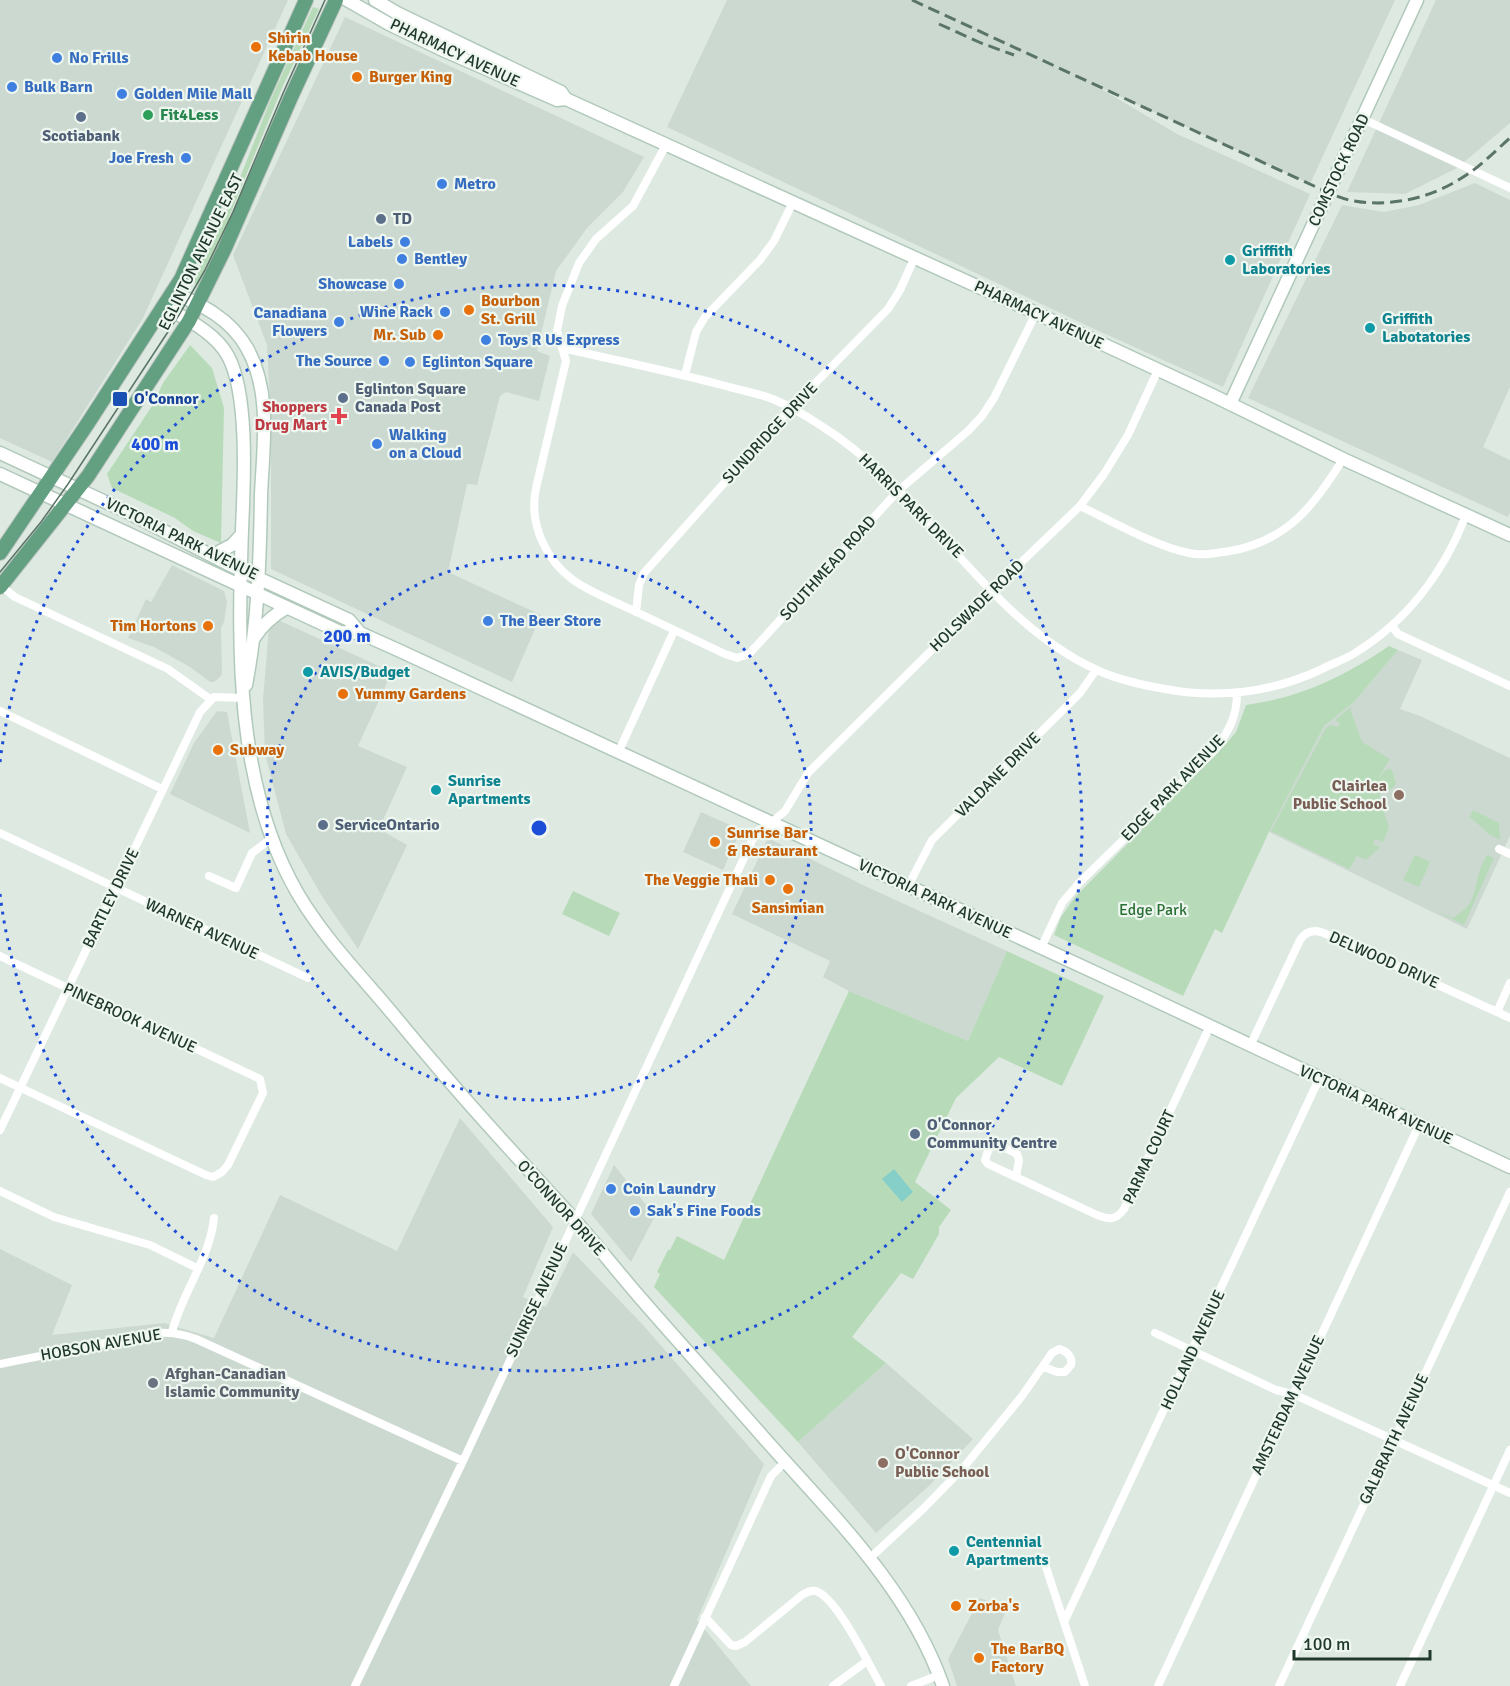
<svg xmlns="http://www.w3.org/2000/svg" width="1510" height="1686" font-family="Signika,sans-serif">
<rect width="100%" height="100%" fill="#dee9e2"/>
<!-- built -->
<path fill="#ccd9d0" d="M0,0H288L143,318L52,462L0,438Z
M727,0H1395L1310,184L1093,84L1177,134L1310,194L1223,387L1090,327L667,127Z
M1436,0H1510V123L1457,168L1405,194L1347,192Z
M345,17L644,157L623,192L587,228L556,271L537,351L550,356L539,401L506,392L500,396L477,485L467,484L448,572L541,615L512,682L271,569V423L267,345L233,255Z
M1475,183L1510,200V387L1483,447L1510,460V512L1508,517L1248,398L1342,205L1384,212L1419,205Z
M172,565L224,591L227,602L224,622L221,628L222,672L221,676L214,682H210L190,667L154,647L128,638L146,599L151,602Z
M276,619L392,672L358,746L407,767L379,829L407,845L358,949L323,898L286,834L265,754L263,700L269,627Z
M1398,650L1422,660L1400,709L1420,716L1510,758V836L1467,929L1269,832L1324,726L1354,702Z
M217,711L227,712L250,833L170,794L194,743Z
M701,812L741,830L723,870L683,852Z
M768,838L865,886L1007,951L968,1041L849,991L823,977L830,961L732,914Z
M460,1118L553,1227L523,1297L546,1307L573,1252L643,1325L764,1464L697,1620L751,1686H0V1249L72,1285L52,1335L164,1323L214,1338L280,1195L397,1251Z
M614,1165L655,1216L631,1262L591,1214Z
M886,1363L973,1439L930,1485L876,1533L798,1442Z
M980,1598L1007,1608L998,1630L1016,1686H957L948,1659Z"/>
<!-- green -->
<path fill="#b7dbb8" d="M313,7L319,9L282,88L229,217L232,218L198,285L191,281L225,216L270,101Z
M190,345L212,368L224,408L221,543L193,531L175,518L112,488L107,474L154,403L163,383Z
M1389,646L1398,650L1354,702L1324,726L1269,832L1222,933L1215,929L1183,996L1054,935L1061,917L1075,897L1226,744L1236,732L1246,705C1300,698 1345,676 1389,646Z
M1351,707V712L1362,742L1390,759L1378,779C1382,776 1384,768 1391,769L1396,782L1395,786L1387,792L1380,791L1378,784L1381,804L1389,827L1383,842L1375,839L1373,844L1380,847L1366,860L1357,856L1349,869L1271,831L1326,728L1330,725L1338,727L1340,723L1335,720Z
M1473,810L1499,823L1500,840L1489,834L1470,817Z
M1415,855L1430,862L1419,887L1403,880Z
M1487,855L1494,858L1464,925L1436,911L1453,918C1475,904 1473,896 1479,873C1480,867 1484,861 1487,855Z
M573,891L620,913L609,936L562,914Z
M1007,951L1104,996L1062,1086L999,1057L956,1098L915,1182L951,1210L939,1227V1234L913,1279L901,1273L852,1337L886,1363L798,1442L654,1287L660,1274L657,1272L668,1250H670L677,1236L724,1260L849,991L968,1041Z"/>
<!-- water -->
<path fill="#86cfc9" d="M894,1169L913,1192L902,1202L882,1179Z"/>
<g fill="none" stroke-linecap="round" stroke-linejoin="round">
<defs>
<path id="secondary" d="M347,0L389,24L445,51L557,100L566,99L1036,313L1210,394L1343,459L1510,535
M375,0L397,13L561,92L566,99
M172,292C202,305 230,318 247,348C272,392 263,447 261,495C260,559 258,623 246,685
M163,306C186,319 215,332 228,356C249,395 244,484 242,529C238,650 235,786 298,894C320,931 347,961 375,993C395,1016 414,1040 434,1063C475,1112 518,1158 562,1206C590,1236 615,1269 643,1301C683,1347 724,1392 764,1438C831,1514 909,1588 943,1686
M1230,404L1417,0
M0,453L127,512L228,564L349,620L360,633
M0,474L340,632L360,633L398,650L1133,990L1510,1167
M213,555L232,545L242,534
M254,638C263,624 272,616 286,608"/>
<path id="primary" d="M0,553L88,423L181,279L306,0
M0,587L88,476L189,321L225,248L291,97L336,0"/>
</defs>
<!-- secondary casing -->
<use href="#secondary" stroke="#b1c9bb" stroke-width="15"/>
<!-- primary casing -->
<use href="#primary" stroke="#bcc4c0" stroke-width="16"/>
<!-- street -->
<path stroke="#fff" stroke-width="8" d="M1363,119L1510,188
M667,143L633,206L596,239L579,263L562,306L557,331L566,361L536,488C532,507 534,523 542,541C560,582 592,591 630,609C662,624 693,639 725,654L737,658L749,654L898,491L968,431L982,416L994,398L1036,313
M562,348C615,360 669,371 722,385C739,390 758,393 775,400C792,407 808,417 823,427C925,491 985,619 1097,670C1118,680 1142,685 1165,689C1219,699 1270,693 1320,670C1331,664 1344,660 1355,653C1407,621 1444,572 1466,515
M685,375L696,332L705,317L760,260L774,241L793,202
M1080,506C1111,521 1157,547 1189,553C1203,556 1217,553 1230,551C1287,541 1314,506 1343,459
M1,586L15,597L168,669L210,699
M636,612L639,585L644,573L791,408L888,309L900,290L914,259
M1392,626L1398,634L1510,686
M0,711L162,789
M618,753L674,631
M0,833L308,978
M1499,849L1510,854
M209,876L236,888L252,853L272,838
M908,886L932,840L1080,693L1096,670
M1041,948L1062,903L1079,883L1215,750C1228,732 1237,717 1237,694
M0,956L260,1079L263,1093L228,1165L222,1172L213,1177L206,1175L0,1078
M1497,1012L1510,983
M1250,1046L1300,940C1306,931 1314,929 1324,933L1510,1018
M0,1130L200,712L214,697L243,698
M1016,1177L1019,1160L1017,1154L999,1145L989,1148L985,1160L988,1164L1097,1215C1110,1220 1116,1220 1124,1209L1209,1028
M0,1191L54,1217L150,1245L197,1268
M172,1332C182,1293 210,1258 214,1218
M1155,1333L1276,1390L1293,1394L1510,1493
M0,1364L149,1334C166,1331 180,1333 196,1339L463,1461
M870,1558L923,1509L964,1467L1022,1396L1052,1353L1059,1349C1067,1351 1073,1357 1071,1365L1065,1372H1057L1044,1367
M1043,1558L1085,1686
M705,1617L731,1645L736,1646L745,1642L802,1595C806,1593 810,1590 815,1591C836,1595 870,1667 881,1686
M1065,1620L1319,1079
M355,1686L463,1461L756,832L771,823L785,811L808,773L986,596L1080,506L1104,474L1128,435L1158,370
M674,1686L771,1476L785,1462
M833,1686L867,1661
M911,1686L939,1675
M1158,1686L1419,1125
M1279,1686L1510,1192
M1400,1686L1510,1450"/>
<!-- secondary -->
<use href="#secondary" stroke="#fff" stroke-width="12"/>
<!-- primary -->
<use href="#primary" stroke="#639f81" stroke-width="14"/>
<!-- tram -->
<path stroke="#5a7567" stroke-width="1.5" d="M0,572L41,522L68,484L179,315L205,270L233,212L284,91L325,0"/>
<!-- rail -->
<path stroke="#5a7567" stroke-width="3" stroke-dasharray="12 6" stroke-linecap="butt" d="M912,0L1314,186C1325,191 1337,197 1349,200C1386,208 1429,199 1460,179C1479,168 1494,152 1510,138
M939,24L981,43L1014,55"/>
</g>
<!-- distance rings -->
<g fill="none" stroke="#1d4ed8" stroke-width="3" stroke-dasharray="3 6">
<circle cx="539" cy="828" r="272"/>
<path d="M0 762A543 543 0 1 1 0 894"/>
</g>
<!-- markers -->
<g fill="#e8710a" stroke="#eef6f0" stroke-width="2">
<circle cx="256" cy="47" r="6"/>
<circle cx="357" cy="77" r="6"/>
<circle cx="469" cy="310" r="6"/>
<circle cx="438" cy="335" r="6"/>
<circle cx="208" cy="626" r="6"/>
<circle cx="343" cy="694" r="6"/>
<circle cx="218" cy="750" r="6"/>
<circle cx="715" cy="842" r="6"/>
<circle cx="770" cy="880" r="6"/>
<circle cx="788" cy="889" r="6"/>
<circle cx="956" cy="1606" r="6"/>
<circle cx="979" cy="1658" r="6"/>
</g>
<g fill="#3f7fe0" stroke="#eef6f0" stroke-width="2">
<circle cx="57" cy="58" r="6"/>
<circle cx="12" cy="87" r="6"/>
<circle cx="122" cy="94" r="6"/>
<circle cx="186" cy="158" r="6"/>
<circle cx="442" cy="184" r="6"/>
<circle cx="405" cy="242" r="6"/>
<circle cx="402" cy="259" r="6"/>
<circle cx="399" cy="284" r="6"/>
<circle cx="445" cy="312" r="6"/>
<circle cx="339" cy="322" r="6"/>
<circle cx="486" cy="340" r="6"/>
<circle cx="384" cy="361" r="6"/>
<circle cx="410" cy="362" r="6"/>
<circle cx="377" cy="444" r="6"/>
<circle cx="488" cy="621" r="6"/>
<circle cx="611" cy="1189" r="6"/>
<circle cx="635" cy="1211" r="6"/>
</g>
<circle fill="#2e9e5b" stroke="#eef6f0" stroke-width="2" cx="148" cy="115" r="6"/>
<g fill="#5c6f8a" stroke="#eef6f0" stroke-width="2">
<circle cx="81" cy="117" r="6"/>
<circle cx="381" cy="219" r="6"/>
<circle cx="343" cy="398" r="6"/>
<circle cx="323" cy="825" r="6"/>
<circle cx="915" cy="1134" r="6"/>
</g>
<g fill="#0f9aa8" stroke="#eef6f0" stroke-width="2">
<circle cx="1230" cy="260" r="6"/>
<circle cx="1370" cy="328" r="6"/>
<circle cx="308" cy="672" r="6"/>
<circle cx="436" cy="790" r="6"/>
<circle cx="954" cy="1551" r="6"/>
</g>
<rect fill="#1a4fb4" stroke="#eef6f0" stroke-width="2" x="112" y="391" width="16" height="16" rx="3"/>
<path fill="#e0444e" stroke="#eef6f0" stroke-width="2" d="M336 407h6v6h6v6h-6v6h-6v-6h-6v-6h6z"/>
<g fill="#8d6e63" stroke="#eef6f0" stroke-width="2">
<circle cx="1399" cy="795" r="6"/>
<circle cx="883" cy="1463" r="6"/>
</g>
<circle fill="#6b7280" stroke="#eef6f0" stroke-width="2" cx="153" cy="1383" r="6"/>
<g text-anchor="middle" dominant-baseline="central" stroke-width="4.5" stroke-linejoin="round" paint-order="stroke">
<!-- food labels -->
<g font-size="16" font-weight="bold" fill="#c56008" stroke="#eef6f0" text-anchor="start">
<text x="268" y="38">Shirin<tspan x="268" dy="18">Kebab House</tspan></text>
<text x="369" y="77">Burger King</text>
<text x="481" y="301">Bourbon<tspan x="481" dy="18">St. Grill</tspan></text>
<text x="426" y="335" text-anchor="end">Mr. Sub</text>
<text x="196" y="626" text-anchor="end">Tim Hortons</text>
<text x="355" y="694">Yummy Gardens</text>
<text x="230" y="750">Subway</text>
<text x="727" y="833">Sunrise Bar<tspan x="727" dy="18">&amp; Restaurant</tspan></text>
<text x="758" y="880" text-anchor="end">The Veggie Thali</text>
<text x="788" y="908" text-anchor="middle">Sansimian</text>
<text x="968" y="1606">Zorba's</text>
<text x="991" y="1649">The BarBQ<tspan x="991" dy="18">Factory</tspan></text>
</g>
<!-- street labels -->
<g font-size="16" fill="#20392c" stroke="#eef6f0">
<text transform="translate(455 53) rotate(25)">PHARMACY AVENUE</text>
<text transform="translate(1339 170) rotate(-65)">COMSTOCK ROAD</text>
<text transform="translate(201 252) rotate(-64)">EGLINTON AVENUE EAST</text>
<text transform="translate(1039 315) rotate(25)">PHARMACY AVENUE</text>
<text transform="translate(770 433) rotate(-47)">SUNDRIDGE DRIVE</text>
<text transform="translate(911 506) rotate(45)">HARRIS PARK DRIVE</text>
<text transform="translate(182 539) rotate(26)">VICTORIA PARK AVENUE</text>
<text transform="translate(828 568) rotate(-48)">SOUTHMEAD ROAD</text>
<text transform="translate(977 606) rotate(-44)">HOLSWADE ROAD</text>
<text transform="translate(998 775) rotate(-45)">VALDANE DRIVE</text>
<text transform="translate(1173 788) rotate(-46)">EDGE PARK AVENUE</text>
<text transform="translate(111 898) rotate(-64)">BARTLEY DRIVE</text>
<text transform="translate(935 899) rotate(25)">VICTORIA PARK AVENUE</text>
<text transform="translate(202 929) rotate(25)">WARNER AVENUE</text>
<text transform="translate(1384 960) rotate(24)">DELWOOD DRIVE</text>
<text transform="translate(130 1018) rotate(25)">PINEBROOK AVENUE</text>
<text transform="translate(1376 1105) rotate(25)">VICTORIA PARK AVENUE</text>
<text transform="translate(1149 1157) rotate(-65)">PARMA COURT</text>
<text transform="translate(561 1208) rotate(48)">O'CONNOR DRIVE</text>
<text transform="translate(537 1300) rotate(-65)">SUNRISE AVENUE</text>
<text transform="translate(101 1345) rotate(-10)">HOBSON AVENUE</text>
<text transform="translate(1193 1350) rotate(-65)">HOLLAND AVENUE</text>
<text transform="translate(1288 1405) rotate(-65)">AMSTERDAM AVENUE</text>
<text transform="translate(1394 1439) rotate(-65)">GALBRAITH AVENUE</text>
</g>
<!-- shop labels -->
<g font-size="16" font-weight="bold" fill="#366cbe" stroke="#eef6f0" text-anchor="start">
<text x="69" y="58">No Frills</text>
<text x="24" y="87">Bulk Barn</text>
<text x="134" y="94">Golden Mile Mall</text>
<text x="174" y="158" text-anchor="end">Joe Fresh</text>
<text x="454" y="184">Metro</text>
<text x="393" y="242" text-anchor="end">Labels</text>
<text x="414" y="259">Bentley</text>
<text x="387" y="284" text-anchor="end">Showcase</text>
<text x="433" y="312" text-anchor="end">Wine Rack</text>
<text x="327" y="313" text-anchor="end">Canadiana<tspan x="327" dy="18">Flowers</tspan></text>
<text x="498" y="340">Toys R Us Express</text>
<text x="372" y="361" text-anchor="end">The Source</text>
<text x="422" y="362">Eglinton Square</text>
<text x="389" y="435">Walking<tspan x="389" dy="18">on a Cloud</tspan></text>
<text x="500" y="621">The Beer Store</text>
<text x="623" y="1189">Coin Laundry</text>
<text x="647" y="1211">Sak's Fine Foods</text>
</g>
<!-- leisure labels -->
<g font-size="16" font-weight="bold" fill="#27864d" stroke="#eef6f0" text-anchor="start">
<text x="160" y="115">Fit4Less</text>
</g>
<!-- service labels -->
<g font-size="16" font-weight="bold" fill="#4e5e75" stroke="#eef6f0" text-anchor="start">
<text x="81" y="136" text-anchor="middle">Scotiabank</text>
<text x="393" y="219">TD</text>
<text x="355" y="389">Eglinton Square<tspan x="355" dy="18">Canada Post</tspan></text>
<text x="335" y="825">ServiceOntario</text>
<text x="927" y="1125">O'Connor<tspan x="927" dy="18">Community Centre</tspan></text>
</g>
<!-- culture labels -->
<g font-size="16" font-weight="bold" fill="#0d838f" stroke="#eef6f0" text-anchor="start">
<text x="1242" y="251">Griffith<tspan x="1242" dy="18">Laboratories</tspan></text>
<text x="1382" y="319">Griffith<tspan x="1382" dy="18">Labotatories</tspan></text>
<text x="320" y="672">AVIS/Budget</text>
<text x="448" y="781">Sunrise<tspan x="448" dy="18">Apartments</tspan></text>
<text x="966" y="1542">Centennial<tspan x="966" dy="18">Apartments</tspan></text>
</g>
<!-- transit labels -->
<g font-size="16" font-weight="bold" fill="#164399" stroke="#eef6f0" text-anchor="start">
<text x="134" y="399">O'Connor</text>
</g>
<!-- health labels -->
<g font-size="16" font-weight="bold" fill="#be3a42" stroke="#eef6f0" text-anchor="end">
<text x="327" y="407">Shoppers<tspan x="327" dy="18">Drug Mart</tspan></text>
</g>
<!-- education labels -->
<g font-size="16" font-weight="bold" fill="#785e54" stroke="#eef6f0" text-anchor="end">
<text x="1387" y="786">Clairlea<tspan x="1387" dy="18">Public School</tspan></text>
<text x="895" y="1454" text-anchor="start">O'Connor<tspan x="895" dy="18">Public School</tspan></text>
</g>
<!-- park labels -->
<g font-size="16" fill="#2b6f35" stroke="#eef6f0">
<text x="1153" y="910">Edge Park</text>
</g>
<!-- worship labels -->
<g font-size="16" font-weight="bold" fill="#5b616d" stroke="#eef6f0" text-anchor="start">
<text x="165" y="1374">Afghan-Canadian<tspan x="165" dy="18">Islamic Community</tspan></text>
</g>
</g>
<circle cx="539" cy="828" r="9" fill="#1d4ed8" stroke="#eef6f0" stroke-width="3"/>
<g font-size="18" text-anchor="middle" font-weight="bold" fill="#1d4ed8" stroke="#eef6f0" stroke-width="4.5" stroke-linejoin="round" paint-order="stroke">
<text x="155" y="450">400 m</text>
<text x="347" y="642">200 m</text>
</g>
<!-- scale -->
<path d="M1294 1650v9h136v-9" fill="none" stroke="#20392c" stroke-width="3"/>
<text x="1303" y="1650" font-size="18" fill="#20392c" stroke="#eef6f0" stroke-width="4.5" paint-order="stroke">100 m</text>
</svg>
